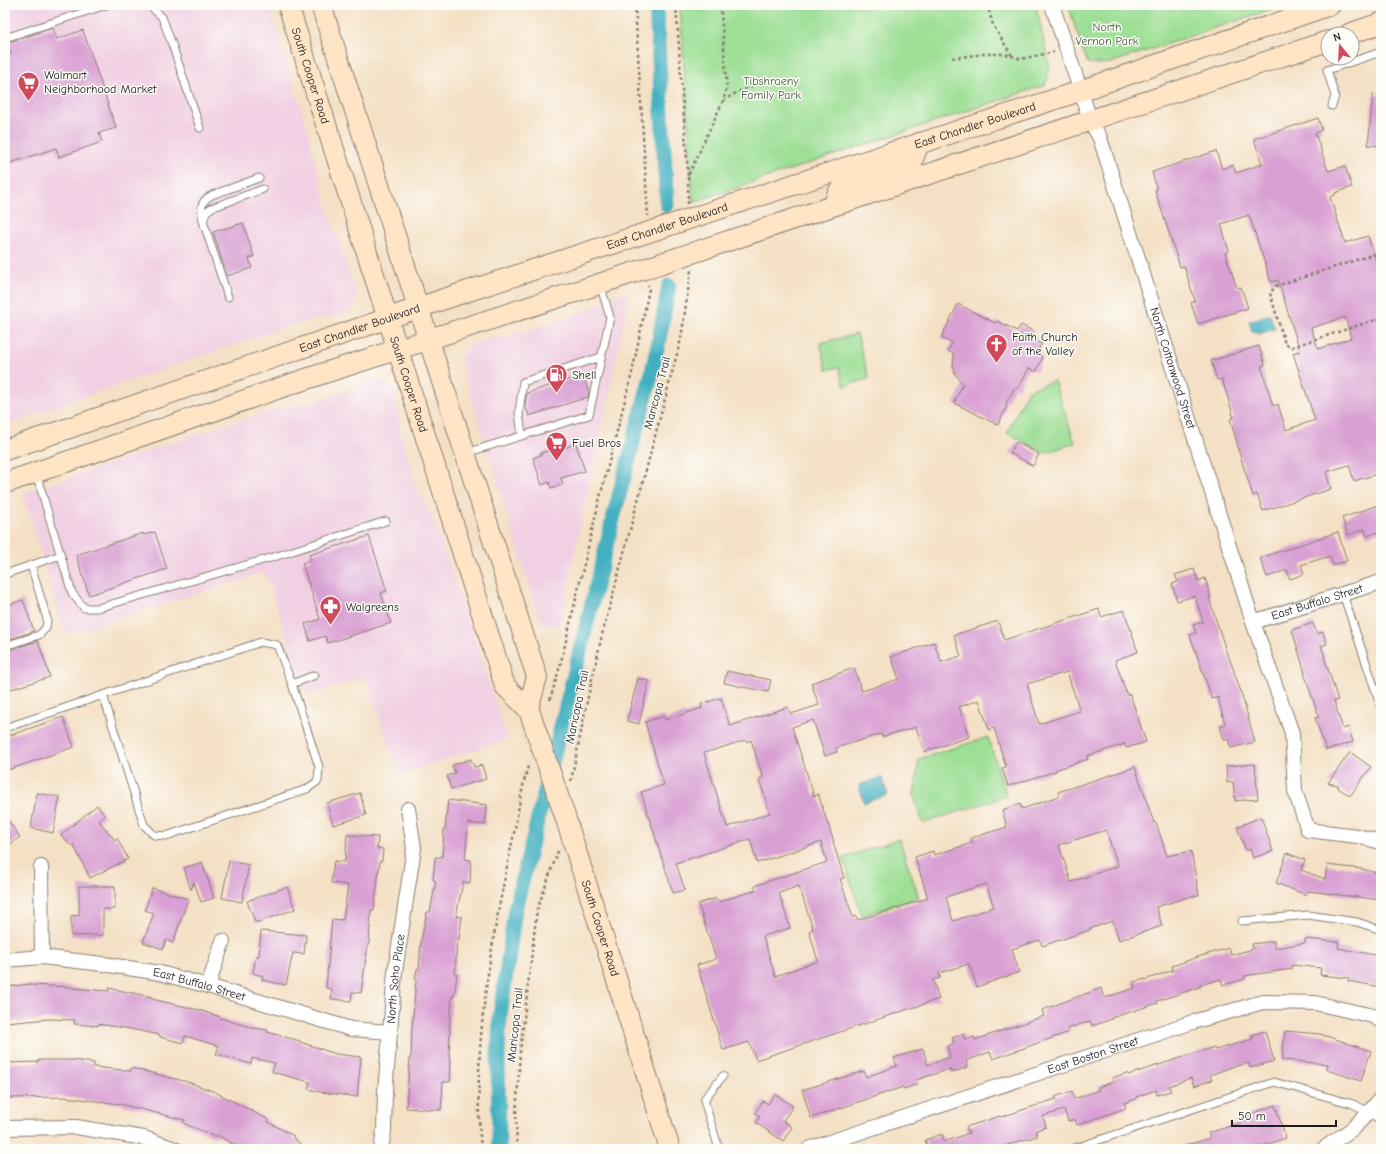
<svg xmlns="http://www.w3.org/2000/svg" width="1386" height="1154" font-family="'Comic Neue',sans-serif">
<rect width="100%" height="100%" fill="#fdfcf7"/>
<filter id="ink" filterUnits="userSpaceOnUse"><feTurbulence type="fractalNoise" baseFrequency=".025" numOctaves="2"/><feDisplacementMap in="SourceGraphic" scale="8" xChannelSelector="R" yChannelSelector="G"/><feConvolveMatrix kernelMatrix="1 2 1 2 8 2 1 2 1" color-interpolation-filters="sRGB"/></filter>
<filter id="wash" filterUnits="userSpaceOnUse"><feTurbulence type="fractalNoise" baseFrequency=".012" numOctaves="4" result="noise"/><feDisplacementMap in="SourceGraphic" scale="16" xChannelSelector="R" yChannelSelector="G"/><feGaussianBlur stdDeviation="0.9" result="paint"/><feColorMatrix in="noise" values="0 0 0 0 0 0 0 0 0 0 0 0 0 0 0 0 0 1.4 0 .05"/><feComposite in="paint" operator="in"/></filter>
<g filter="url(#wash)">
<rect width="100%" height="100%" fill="#f4e0c4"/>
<!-- built -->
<path fill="#f1d0e3" d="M5,5H194L195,7L202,5H269L306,124L325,200L357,297L353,309L343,314L291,325L46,410L5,426Z
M628,292L629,298L559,626L541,624L460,360L462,354L467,347L472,343L521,333L576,314Z
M370,382H377L384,383L392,387L397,401L400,431L415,484L436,526L508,739L399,775L366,677L306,696L265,572L70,634L64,630L23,493L261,413L327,398Z"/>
<!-- green -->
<path fill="#9ddf95" stroke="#5c7e58" d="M680,5H1036L1050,69L1045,85L693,202Z
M1068,5H1284L1110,63L1099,64L1088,63L1084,54Z
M857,334L869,379L844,386L839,367L827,370L820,343Z
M1054,381L1075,443L1045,453L1007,433L1028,390Z
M988,737L1007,796L923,823L914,797L919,759Z
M899,839L919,897L862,916L843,858Z"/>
<!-- water -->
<path fill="#43b0c1" stroke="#30666e" d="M1270,314L1275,329L1258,334L1256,332L1252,331L1249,321Z
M882,777L888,795L864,803L859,785Z"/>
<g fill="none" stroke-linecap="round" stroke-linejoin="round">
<!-- canal -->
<path stroke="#43b0c1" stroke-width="15" d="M656,5L667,205
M499,1149L498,1054L500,1016L515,910L616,507L651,376L659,340L669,286"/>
</g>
<g id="blocks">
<!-- building -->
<path fill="#d9a0d3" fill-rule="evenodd" d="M53,28L57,39L83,30L116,128L99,133L102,142L59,157L56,148L5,165V57L11,55L7,43Z
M1373,94L1381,95V146L1368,145Z
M1318,118L1322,130L1315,133L1328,171L1345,166L1352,187L1335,193V195L1330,197L1345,243L1368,236L1381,277V473L1354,481L1349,465L1326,472L1331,489L1263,511L1257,494L1253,496L1237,446H1238L1230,419L1234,418L1222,379L1217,380L1211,361L1259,346L1265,365L1261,366L1273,406L1278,404L1286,430L1315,420L1293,353L1300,351L1278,280L1271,282L1249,215L1221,224L1229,251L1225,253L1237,288L1241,287L1248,308L1198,324L1191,303L1195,301L1184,266L1180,267L1155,190H1157L1152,172L1216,151L1222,169L1233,165L1236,173L1262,164L1254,139ZM1345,317L1351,338L1318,349L1311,328Z
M243,223L254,257L249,258L252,268L227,276L213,232Z
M958,304L995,323L997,321L1017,331L1021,325L1033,331L1037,342L1042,344L1039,348L1042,359L1036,372L1029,368L1018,389L1015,387L1005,405L1007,406L998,425L954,403L963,384L955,374L953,367L954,354L948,351L952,343L941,338Z
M583,375L589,392L588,397L529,416L525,404L527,393Z
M1016,442L1039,454L1033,466L1010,453Z
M576,444L585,471L561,478L563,484L551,488L549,482L542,485L533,458L541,455V453L553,449L554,451Z
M1381,504V531L1367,536L1364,529L1348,535L1342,518Z
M155,532L167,569L89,595L76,555L143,533V535Z
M1338,532L1347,561L1333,565L1330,556L1301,565L1304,574L1290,579L1287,570L1267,577L1260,558Z
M369,536L387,591L381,593L391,623L328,643L325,636L310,641L305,624L320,619L302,563L311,560L309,555Z
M1194,569L1198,581L1205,578L1211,598H1209L1228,657H1229L1240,689L1255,742L1231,748L1228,739L1224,740L1220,726L1225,724L1218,697L1212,699L1190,635L1196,633L1193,625L1203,622L1195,596L1177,601L1172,584L1178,582L1175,575Z
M23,600L34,631L5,641V606Z
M1099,609L1101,617L1124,610L1138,652L1115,660L1127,695L1130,694L1146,742L1126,748L1125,744L1087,756L1088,759L1055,770L1056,771L1008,786L1002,768L1006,767L994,728L989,730L979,700L959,707L969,737L924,752L916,727L882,737L881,734L836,748L837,752L825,756L813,720L792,727L814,796L818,794L834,842H833L844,878L840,879L853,917L856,916L858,920L928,898L915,857L933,851L934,855L972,843L971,838L1007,827L1002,810L1020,804L1022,809L1059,796L1058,792L1135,767L1154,823L1156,822L1167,856L1191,851L1199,895L1185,898L1156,907L1162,926L1119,940L1113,921L1089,929L1090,930L1042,946L1040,940L1012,949L1019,972L977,987L969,964L939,973L940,978L933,980L939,999L756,1060L749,1042L723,1050L697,965L716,959L698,904L716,898L718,902L756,890L754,886L827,862L821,842L757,863L750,839L676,863L685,890L673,893L641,792L664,785L645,722L664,716L665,720L702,708L701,704L721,698L730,726L788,707L791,714L819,705L811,683L854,668L862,691L899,679L891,657L934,642L941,662L961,656L954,635L998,621L1004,640ZM1067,672L1080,711L1039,724L1027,684ZM746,740L747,742L751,740L763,777L759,779L770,813L727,827L704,753ZM1106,830L1118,866L1071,882L1059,845ZM986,884L994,907L953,921L946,897ZM799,886L813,929L809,931L818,961L775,976L763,936L790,928L779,893Z
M1313,623L1317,634L1323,632L1327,644L1321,646L1325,657H1324L1338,700L1334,701L1343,729L1349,727L1353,742L1326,750L1315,718L1319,717L1304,673H1305L1292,630Z
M38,641L50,677L5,691V651Z
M727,671L771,680L768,692L724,683Z
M638,678L649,681L639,724L627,721Z
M63,717L74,747L5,771V737Z
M1350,752L1371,767L1350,796L1338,788V785L1328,783Z
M471,759L474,767L482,765L486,779L451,789L447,776L455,773L452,765Z
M1255,764L1258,799L1235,801L1233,782L1227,783L1226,766Z
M37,793L60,797L53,833L31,828Z
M360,793L366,815L333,825L327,803Z
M448,800L487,805L485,825L468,823L465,859L471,860L470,883L463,882L456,916L462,917L459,940H457L455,974H457L454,997L452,996L449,1030H450L449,1059H451L450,1082H443L441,1110L406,1108L410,1057H411L412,1029L416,980L415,979L417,969H419L421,941L427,912H430L436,881L433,880L435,857H442L444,829H445Z
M97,805L105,816L99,821L115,840L117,838L128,859L90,878L73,844L71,846L61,835Z
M5,816L20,837L5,848Z
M1261,817L1273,851L1253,858L1250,849L1246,851L1237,827Z
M347,835L378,837L377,848L383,849L382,861H380L374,910H371L369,944H368L361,993L352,992L351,1001L331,999L332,989L326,988L332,919L343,920L348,885L331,883L334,861L345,862Z
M1287,853L1305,860L1301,870L1325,879L1327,865L1362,869L1381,874V900L1308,891L1306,895L1276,883Z
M229,861L249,865L242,902L222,898Z
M202,862L214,898L201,902L194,882L191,890L184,868Z
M79,886H115V909H103V935L71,936V916L79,915Z
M287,887L295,909L259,922H255L247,901Z
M152,888L188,899L173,943L166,940L163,949L143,942L154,913L145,910Z
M261,931L306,935L304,954L293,953L286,985L262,980L263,976L253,973L256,956H259Z
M1305,939L1339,942L1338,948L1380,956L1379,965H1381V987L1348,981L1349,978L1320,975L1321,968L1292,965V969L1244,976L1245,979L1223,985L1221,979L1200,985V987L1157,1001L1158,1003L1111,1018L1112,1019L1092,1026L1090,1021L1067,1029L1069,1032L993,1059L990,1052L966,1061L968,1067L951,1073L950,1069L916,1080L918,1084L904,1089L903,1087L811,1118L802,1090L864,1071L866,1077L897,1066L894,1058L923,1049L928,1065L950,1057L947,1046L954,1043L952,1038L963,1034L965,1040L974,1037L975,1040L1044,1016L1042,1010L1101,988L1104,998L1135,988L1133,982L1145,979V980L1173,970L1172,966L1201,956L1229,948L1231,955L1253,949L1252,944L1274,941L1275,948L1305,943Z
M30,984V985L72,987V988L109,991V988L152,997V999L199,1010L220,1017V1018L253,1028L268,1030L267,1032L300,1041V1042L336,1054L361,1057L357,1097L320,1092L308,1089L310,1082L272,1072L275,1063L252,1058L251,1064L216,1054L219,1046L185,1036L183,1043L160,1037V1035L125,1028L98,1024V1026L74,1024L75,1020L48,1019L18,1022V1021L5,1022V987Z
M1265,1031L1274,1061L1250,1068L1249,1063L1237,1066V1065L1210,1075L1212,1080L1194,1086L1191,1078L1169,1086L1171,1091L1157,1095L1156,1090L1136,1097V1099L1124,1103L1126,1108L1077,1125L1075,1119L1068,1121L1064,1110L1043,1116L1046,1127L1036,1130L1037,1136L994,1149H928L925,1140L942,1134L944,1142L969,1133L966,1127L1000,1116L1001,1117L1056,1099L1055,1097L1072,1091L1074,1099L1099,1090L1098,1087L1113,1082L1112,1078L1127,1073L1128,1075L1214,1047L1215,1050L1253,1039L1252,1035Z
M1285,1031L1320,1034L1371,1051L1361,1081L1327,1070L1328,1064L1282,1060Z
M38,1060H73L94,1063V1067L131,1071V1068L188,1082L215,1092L269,1120L268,1122L294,1136L293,1138L308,1149H242L217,1135L216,1137L183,1123L185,1120L120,1104L64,1097L9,1098L8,1063L38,1062Z
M775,1094L793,1106L783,1121L792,1127L783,1141L756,1123L760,1116L755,1113L763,1101L768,1104Z
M1275,1105L1286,1138L1254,1149H1184V1146L1210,1138L1208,1133L1250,1120L1248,1115Z"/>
</g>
</g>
<g filter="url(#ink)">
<use href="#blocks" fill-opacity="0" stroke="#887e70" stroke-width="1"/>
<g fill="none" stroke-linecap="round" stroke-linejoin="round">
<defs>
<path id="service" d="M149,5L162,17L173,47L200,128
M5,38L106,5
M1332,106L1335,96L1327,70L1381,52
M204,219L206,212L211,208L263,189
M228,297L203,221C201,209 199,202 212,195L259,178
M522,435L519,413L523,382L601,357
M466,453L589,415L610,317L600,284
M36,473L72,593L84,608H98L277,556L386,521
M5,574L61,555
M1343,594L1381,707
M5,646L39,635L46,628L47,619L31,565
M103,695L144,825L154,835L166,836L307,789L318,781L319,767L292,684
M5,728L261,642L277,645L292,684L315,675
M1242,921L1308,915L1357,922L1381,930
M719,1149L705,1104V1098L723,1076
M1072,1149L1274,1082L1353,1104L1369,1112L1381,1121"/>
<g id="minor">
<path id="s1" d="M1052,5L1085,104L1090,120L1100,138L1253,622L1292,733L1295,791L1308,830L1357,836L1381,842"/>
<path id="s2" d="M1253,622L1381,582"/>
<path d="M41,867L42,957"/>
<path id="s3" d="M5,960L42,957L103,964L160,973L208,986L351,1029L390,1032"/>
<path d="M208,986L223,941"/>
<path d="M5,1128L76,1127L144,1138L175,1149"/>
<path id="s4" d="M381,1149L384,1131L385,1092L395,972L414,848L408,809"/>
<path id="s5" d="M809,1149L1196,1021L1263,1002L1315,1003L1373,1016L1381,1021"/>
<path d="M1323,1149L1352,1129L1369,1112L1381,1098"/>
</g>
<g id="secondary">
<path id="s6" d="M288,5L505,686L528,709L530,713L565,816L670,1149"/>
<path d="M321,5L537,677L528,709"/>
<path d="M1349,34L1381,23"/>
<path d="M835,205C835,199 836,195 840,190C847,182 899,167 912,162L919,143"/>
<path id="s7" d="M5,450L441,300L1080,91L1330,5"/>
<path d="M5,483L303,380L569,294L1328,41"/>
</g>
</defs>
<!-- service casing -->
<use href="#service" stroke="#887e70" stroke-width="9"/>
<!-- minor casing -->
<use href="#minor" stroke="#887e70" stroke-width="16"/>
<!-- secondary casing -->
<use href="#secondary" stroke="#887e70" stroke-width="22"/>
<!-- path -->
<path stroke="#887e70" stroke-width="2.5" stroke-dasharray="3 3" stroke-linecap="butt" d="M635,5L648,216
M676,5L688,176
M986,5L989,11L993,25L1012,56
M952,58L984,54H1005L1021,59L1054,52
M723,101C742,88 758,83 780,79
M688,204V176L723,101L727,87L721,13L722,5
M1381,252L1276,286L1270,293L1285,344L1292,347L1381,318
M550,700L560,666L599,501L632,373L649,289L648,285
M571,781L588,697L602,635L681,339L691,270
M481,1149C472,1050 490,949 510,852C517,822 520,792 529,763
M517,1149L516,1116L520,1052L537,910L558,851"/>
<!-- service -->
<use href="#service" stroke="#fff" stroke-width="7"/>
<!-- minor -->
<use href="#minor" stroke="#fff" stroke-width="14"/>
<!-- secondary -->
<use href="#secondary" stroke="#ffe4c6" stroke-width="20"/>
</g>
</g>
<!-- icons -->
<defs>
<symbol id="supermarket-pin" viewBox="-11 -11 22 30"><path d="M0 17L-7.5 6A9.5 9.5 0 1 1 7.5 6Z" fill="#d1495b" stroke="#fdfcf7"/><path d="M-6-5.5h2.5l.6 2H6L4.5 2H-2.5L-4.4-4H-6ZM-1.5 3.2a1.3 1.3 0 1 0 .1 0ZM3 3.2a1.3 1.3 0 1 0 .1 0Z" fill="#fff"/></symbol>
<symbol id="church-pin" viewBox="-11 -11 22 30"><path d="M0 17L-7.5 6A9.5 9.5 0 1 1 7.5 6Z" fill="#d1495b" stroke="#fdfcf7"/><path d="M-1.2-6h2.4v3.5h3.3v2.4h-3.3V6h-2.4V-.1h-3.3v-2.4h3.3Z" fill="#fff"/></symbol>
<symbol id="fuel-pin" viewBox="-11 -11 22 30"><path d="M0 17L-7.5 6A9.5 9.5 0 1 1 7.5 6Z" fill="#d1495b" stroke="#fdfcf7"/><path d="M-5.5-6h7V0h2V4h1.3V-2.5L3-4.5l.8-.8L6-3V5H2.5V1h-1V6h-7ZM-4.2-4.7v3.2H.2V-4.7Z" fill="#fff"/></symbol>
<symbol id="pharmacy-pin" viewBox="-11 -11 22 30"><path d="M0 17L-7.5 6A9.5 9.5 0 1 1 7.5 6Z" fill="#d1495b" stroke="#fdfcf7"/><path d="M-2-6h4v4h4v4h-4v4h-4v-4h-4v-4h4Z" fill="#fff"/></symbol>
</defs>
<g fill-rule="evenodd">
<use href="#supermarket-pin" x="16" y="70" width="25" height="34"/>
<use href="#church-pin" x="984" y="332" width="25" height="34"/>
<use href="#fuel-pin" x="544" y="362" width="25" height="34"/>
<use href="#supermarket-pin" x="544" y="430" width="25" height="34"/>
<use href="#pharmacy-pin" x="318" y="594" width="25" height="34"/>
</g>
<g text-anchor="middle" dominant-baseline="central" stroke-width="3" stroke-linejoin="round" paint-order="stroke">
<!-- park labels -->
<g font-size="12" fill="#496046" stroke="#fdfcf7">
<text x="1107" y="27">North<tspan x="1107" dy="14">Vernon Park</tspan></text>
<text x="771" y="81">Tibshraeny<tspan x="771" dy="14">Family Park</tspan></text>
</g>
<!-- poi labels -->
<g font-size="12" fill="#1c1c1c" stroke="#fdfcf7" text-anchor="start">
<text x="44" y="75">Walmart<tspan x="44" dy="14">Neighborhood Market</tspan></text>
<text x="1012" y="337">Faith Church<tspan x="1012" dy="14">of the Valley</tspan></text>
<text x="572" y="375">Shell</text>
<text x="572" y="443">Fuel Bros</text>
<text x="346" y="607">Walgreens</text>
</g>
<!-- street labels -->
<g font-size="12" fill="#1c1c1c" stroke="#fdfcf7">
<text stroke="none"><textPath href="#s6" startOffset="74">South Cooper Road</textPath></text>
<text stroke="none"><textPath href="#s7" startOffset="1023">East Chandler Boulevard</textPath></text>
<text stroke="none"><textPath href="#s7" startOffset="699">East Chandler Boulevard</textPath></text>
<text stroke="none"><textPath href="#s7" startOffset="375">East Chandler Boulevard</textPath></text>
<text stroke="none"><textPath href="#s1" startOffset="383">North Cottonwood Street</textPath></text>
<text stroke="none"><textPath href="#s6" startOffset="398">South Cooper Road</textPath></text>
<text transform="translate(657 393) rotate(-75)">Maricopa Trail</text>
<text stroke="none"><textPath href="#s2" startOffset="67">East Buffalo Street</textPath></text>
<text transform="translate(577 707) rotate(-78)">Maricopa Trail</text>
<text stroke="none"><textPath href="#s6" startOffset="978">South Cooper Road</textPath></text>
<text stroke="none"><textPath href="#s4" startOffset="171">North Soho Place</textPath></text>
<text stroke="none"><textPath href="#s3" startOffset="197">East Buffalo Street</textPath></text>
<text transform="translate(515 1025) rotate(-84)">Maricopa Trail</text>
<text stroke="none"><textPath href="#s5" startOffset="299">East Boston Street</textPath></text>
</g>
</g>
<!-- margin -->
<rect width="1386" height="1154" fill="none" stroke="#fdfcf7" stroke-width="20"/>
<!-- north arrow -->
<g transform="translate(1340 46) rotate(342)"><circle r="19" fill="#fdfcf7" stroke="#a3a29f"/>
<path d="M0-3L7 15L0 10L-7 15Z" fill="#d1495b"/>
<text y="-6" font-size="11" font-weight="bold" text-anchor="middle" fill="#1c1c1c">N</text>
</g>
<!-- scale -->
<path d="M1232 1120v6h104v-6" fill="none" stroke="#1c1c1c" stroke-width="2"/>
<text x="1238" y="1120" font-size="12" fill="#1c1c1c" stroke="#fdfcf7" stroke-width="3" paint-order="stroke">50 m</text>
</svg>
